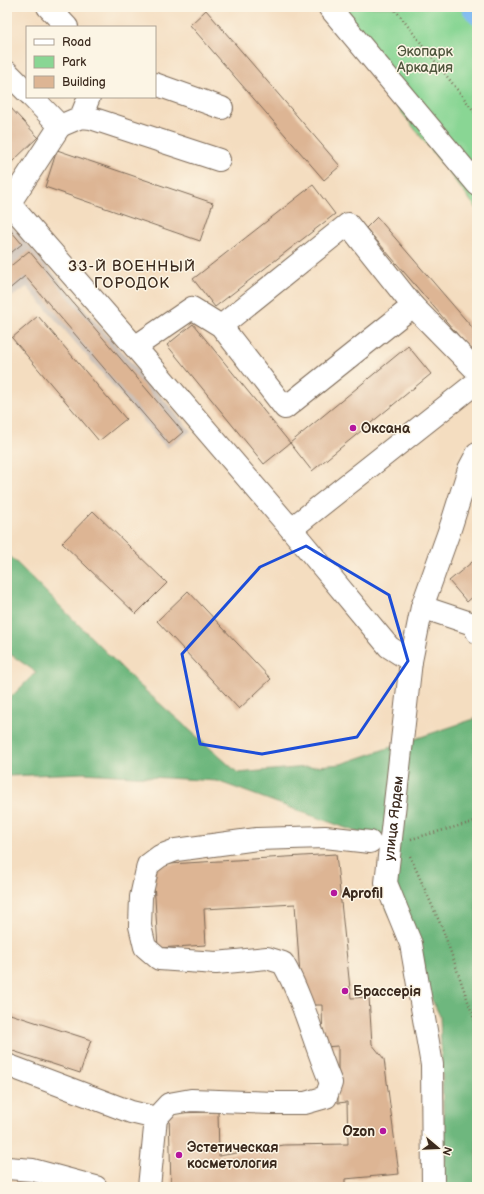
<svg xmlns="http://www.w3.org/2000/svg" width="484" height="1194" font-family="'Balsamiq Sans',sans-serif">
<rect width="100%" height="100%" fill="#fcf5e5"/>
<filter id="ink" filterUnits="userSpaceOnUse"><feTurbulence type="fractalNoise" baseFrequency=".025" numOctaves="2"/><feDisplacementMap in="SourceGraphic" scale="8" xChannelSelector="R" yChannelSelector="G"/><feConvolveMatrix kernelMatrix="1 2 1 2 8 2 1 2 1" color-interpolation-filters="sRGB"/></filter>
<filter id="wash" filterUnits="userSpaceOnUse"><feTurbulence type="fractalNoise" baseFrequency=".012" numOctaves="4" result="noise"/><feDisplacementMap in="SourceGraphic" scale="16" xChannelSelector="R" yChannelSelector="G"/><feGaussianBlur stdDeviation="0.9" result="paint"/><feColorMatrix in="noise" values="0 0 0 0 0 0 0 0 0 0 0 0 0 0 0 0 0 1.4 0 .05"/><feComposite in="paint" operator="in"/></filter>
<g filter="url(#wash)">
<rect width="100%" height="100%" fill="#f4ddc0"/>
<!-- industrial -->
<path fill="#cdc2b9" d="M7,220L191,431L167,448L27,287L7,300Z"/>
<!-- green -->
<path fill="#89d694" stroke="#628059" d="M320,7H477V209Z"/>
<!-- forest -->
<path fill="#6eb77e" stroke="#54704e" d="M7,553L139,685L238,773L341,764L477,718V1187H423L445,1162L440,1016L377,888L387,843L217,781L83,773L7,776V701L36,672L7,652Z"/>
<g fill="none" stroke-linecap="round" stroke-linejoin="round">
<!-- canal -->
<path stroke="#7fbaf1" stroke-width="20" d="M471,7L477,15"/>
</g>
<g id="blocks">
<!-- building -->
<path fill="#ddb594" d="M206,10L340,166L324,180L190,25Z
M7,104L38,137L12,162L7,157Z
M57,150L213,203L200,241L45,187Z
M313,185L335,214L215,307L193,279Z
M377,217L477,333V357L366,228Z
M7,226L22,244L7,256Z
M29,251L183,432L169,444L25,276L7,291V269Z
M38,316L126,419L99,441L12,338Z
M193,324L290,443L408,346L431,374L312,471L290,443L264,464L167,345Z
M93,511L167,583L136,614L62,543Z
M477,558V593L467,602L449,581Z
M188,591L271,679L239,709L157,621Z
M336,854L351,998L369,997L372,1044L384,1059L399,1174L345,1179V1187H171L169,1113L218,1112L219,1156L284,1145L348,1144L347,1102L338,1103V1046L323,1047L322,1005H302L295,904L204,909L206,945L158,948L153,865Z
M7,1013L91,1040L80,1073L7,1049Z"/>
</g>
</g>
<g filter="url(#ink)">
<use href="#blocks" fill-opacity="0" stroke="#7c6957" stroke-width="1"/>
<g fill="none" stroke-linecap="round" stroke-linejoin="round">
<defs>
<g id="minor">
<path d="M48,7L67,27"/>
<path d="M329,7L477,184"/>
<path d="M7,72L27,92"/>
<path d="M155,84L222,108"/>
<path d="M81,117L89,97"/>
<path d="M60,126L81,117L91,118L219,160"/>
<path d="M7,201L135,347L291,529L389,647L411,661"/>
<path d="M9,204L60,126L32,97"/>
<path d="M413,306L477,371"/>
<path d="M135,347L192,308L221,326L285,408L413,306L348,224L221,326"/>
<path d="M291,529L477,382"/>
<path d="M422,607L473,624L477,632"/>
<path d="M7,1065L131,1112L156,1118L149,1187"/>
<path d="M156,1118L169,1104L191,1100L273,1103H305L326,1097L331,1083C314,1043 304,1000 283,963L267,958L216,963L159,959L145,947L140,926L141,897L148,865L160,856L176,850L257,839L325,837L370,842"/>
<path d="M7,1168L33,1170L96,1187"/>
<path id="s1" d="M433,1187L432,1065L411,944L386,883L411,661L422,607L451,526L469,469L477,454"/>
</g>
</defs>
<!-- minor casing -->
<use href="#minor" stroke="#7c6957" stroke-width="24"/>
<!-- path -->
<path stroke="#7c6957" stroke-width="2.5" stroke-dasharray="1 3" stroke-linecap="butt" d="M393,7L477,115
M411,839L477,821
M410,856L443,930L477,1027"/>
<!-- minor -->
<use href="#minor" stroke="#fff" stroke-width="22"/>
</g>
</g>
<!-- marked area -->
<path fill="none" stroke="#1d4ed8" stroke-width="3" stroke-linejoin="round" d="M306,546L389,595L408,661L357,737L262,754L200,744L182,654L260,567Z"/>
<!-- markers -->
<g fill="#b5179e" stroke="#fcf5e5" stroke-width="1.5">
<circle cx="353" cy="428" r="4"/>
<circle cx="334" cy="893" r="4"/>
<circle cx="345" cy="991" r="4"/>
<circle cx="383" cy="1131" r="4"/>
<circle cx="179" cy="1155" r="4"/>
</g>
<g text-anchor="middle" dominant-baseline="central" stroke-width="3" stroke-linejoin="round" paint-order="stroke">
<!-- park labels -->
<g font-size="14" fill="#4e553c" stroke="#fcf5e5">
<text x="425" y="51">Экопарк<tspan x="425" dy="16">Аркадия</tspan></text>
</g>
<!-- poi labels -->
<g font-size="14" font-weight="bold" fill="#3b2a1e" stroke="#fcf5e5" text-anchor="start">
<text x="361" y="428">Оксана</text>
<text x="342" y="893">Aprofil</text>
<text x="353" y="991">Брассерiя</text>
<text x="375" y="1131" text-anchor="end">Ozon</text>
<text x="187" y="1147">Эстетическая<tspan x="187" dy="16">косметология</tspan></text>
</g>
<!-- street labels -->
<g font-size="14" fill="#3b2a1e" stroke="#fcf5e5">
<text stroke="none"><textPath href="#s1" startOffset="376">улица Ярдем</textPath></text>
</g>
<!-- neighbourhood labels -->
<g font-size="15" letter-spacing="1" fill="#3b2a1e" stroke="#fcf5e5">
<text x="132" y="266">33-Й ВОЕННЫЙ<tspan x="132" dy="17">ГОРОДОК</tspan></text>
</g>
</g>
<!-- margin -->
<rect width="484" height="1194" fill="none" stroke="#fcf5e5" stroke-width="24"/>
<!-- legend -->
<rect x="26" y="26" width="130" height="72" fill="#fcf5e5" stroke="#afa495"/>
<rect x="34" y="39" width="20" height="6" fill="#ffffff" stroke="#afa495"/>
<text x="62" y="46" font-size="12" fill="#3b2a1e">Road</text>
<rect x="34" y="56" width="20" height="12" fill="#89d694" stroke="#afa495"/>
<text x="62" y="66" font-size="12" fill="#3b2a1e">Park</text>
<rect x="34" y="76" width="20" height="12" fill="#ddb594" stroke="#afa495"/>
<text x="62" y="86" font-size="12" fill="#3b2a1e">Building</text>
<!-- north arrow -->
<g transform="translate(438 1148) rotate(109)" stroke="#fcf5e5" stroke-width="3" paint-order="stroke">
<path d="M0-3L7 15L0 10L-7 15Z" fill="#3b2a1e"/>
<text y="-6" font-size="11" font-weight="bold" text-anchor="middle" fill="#3b2a1e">N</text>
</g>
</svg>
